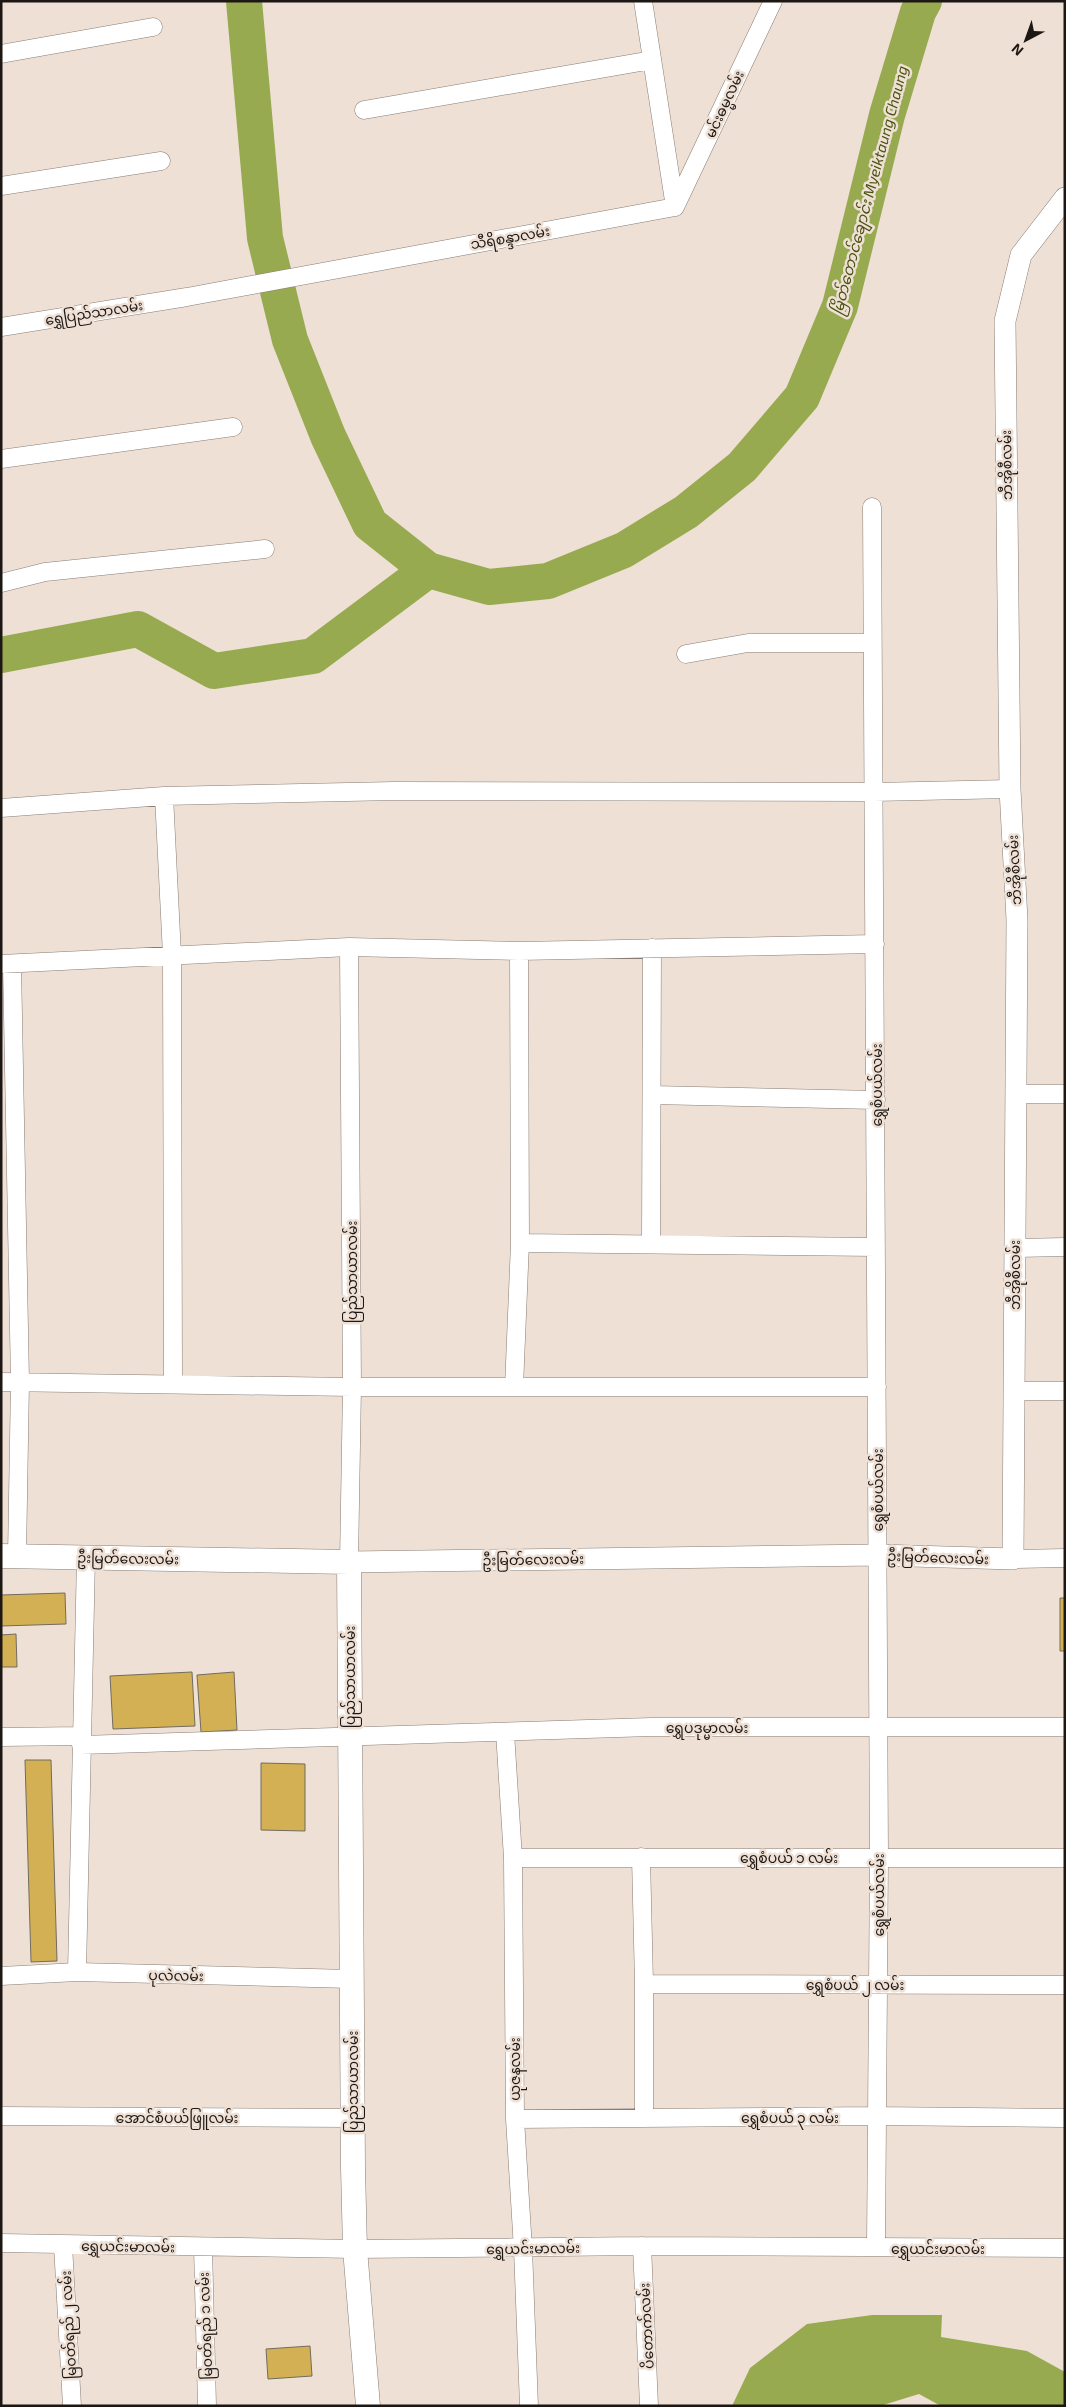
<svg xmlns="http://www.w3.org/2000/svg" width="1066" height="2407" font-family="'Exo 2','Noto Sans Myanmar',sans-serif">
<rect width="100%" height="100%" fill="#efe0d6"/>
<!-- water -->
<path fill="#98aa50" d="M872,2315H942L941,2337L1027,2351L1065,2372V2406H941L919,2394L880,2406H732L750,2368L807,2324Z"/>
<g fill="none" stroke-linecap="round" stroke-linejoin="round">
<!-- river -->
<path stroke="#98aa50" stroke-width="36" d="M244,1L265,238L290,340L328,436L370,524L428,570L489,587L548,581L624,550L686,512L742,467L802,397L840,306L887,115L918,12L924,1
M1,655L138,629L214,671L313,656L428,570"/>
</g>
<!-- building -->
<path fill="#d4b054" stroke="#716c5f" d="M65,1593L66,1624L1,1626V1595Z
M1060,1598H1065V1651H1060Z
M16,1634L17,1667H1V1635Z
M192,1672L195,1726L113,1729L110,1676Z
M234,1672L237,1730L201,1732L197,1675Z
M25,1760H51L57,1961L31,1962Z
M261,1763L305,1764V1831L261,1830Z
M310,2346L312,2376L268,2379L266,2349Z"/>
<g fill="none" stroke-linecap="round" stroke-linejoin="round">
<defs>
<path id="minor" d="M643,1L675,207
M1,54L153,27
M364,110L652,60
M1,186L161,161
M675,207L773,1
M1,327L187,297L675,207
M1,459L233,427
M872,507L879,1856L876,2247
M1,583L45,572L265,549
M686,654L748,643H872
M164,796L394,791L874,792L1010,789
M1,808L164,796L172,955L173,1384
M1,964L349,947L519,951L875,944
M12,964L20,1382L17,1556
M1015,1094H1065
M652,1095L876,1100
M520,1243L876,1247
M651,1244L652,948
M1014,1248L1065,1247
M1,1382L352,1387H877
M514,1387L520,1243L519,951
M1014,1391H1065
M1013,1559L1065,1558
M349,1562L352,1387L349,947
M505,1732L513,1858L515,2119L523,2249L529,2406
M1,1737L82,1736
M81,1745L651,1727H1065
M641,1857L644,1984V2118
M513,1858H1065
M77,1972L86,1557
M1,1976L77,1972L351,1979
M644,1984L1065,1985
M1,2116L352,2118
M515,2119L876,2116L1065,2118
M1,2243L355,2249L642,2246L1065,2248
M63,2245L72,2406
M642,2246L649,2406
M203,2247L207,2406"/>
<path id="tertiary" d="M349,1562L878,1555L1013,1559L1017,920L1010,789L1005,321L1021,255L1065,198"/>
<path id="secondary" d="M1,1556L349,1562L353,2168L355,2249L368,2406"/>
</defs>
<!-- minor casing -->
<use href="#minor" stroke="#897c73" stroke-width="19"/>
<!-- tertiary casing -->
<use href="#tertiary" stroke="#897c73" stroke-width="22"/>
<!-- secondary casing -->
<use href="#secondary" stroke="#897c73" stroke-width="25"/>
<!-- minor -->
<use href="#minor" stroke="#fff" stroke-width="18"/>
<!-- tertiary -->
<use href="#tertiary" stroke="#fff" stroke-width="21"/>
<!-- secondary -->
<use href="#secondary" stroke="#fff" stroke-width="24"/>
</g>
<g text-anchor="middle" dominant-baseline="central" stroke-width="5" stroke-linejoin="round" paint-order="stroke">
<!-- street labels -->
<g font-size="14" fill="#1c1713" stroke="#efe0d6">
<text transform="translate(724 104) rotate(-65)">မင်းဓမ္မလမ်း</text>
<text transform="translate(510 237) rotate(-10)">သီရိစန္ဒာလမ်း</text>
<text transform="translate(94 312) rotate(-9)">ရွှေပြည်သာလမ်း</text>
<text transform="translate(1006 465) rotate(-91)">ဘီအိုစီလမ်း</text>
<text transform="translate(1014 870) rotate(-93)">ဘီအိုစီလမ်း</text>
<text transform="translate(876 1085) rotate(-90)">ရွှေစံပယ်လမ်း</text>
<text transform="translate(351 1272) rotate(-90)">ပြည်သာယာလမ်း</text>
<text transform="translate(1014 1275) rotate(-90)">ဘီအိုစီလမ်း</text>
<text transform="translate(877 1490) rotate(-90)">ရွှေစံပယ်လမ်း</text>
<text transform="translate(938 1557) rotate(2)">ဦးမြတ်လေးလမ်း</text>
<text transform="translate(128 1558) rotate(1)">ဦးမြတ်လေးလမ်း</text>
<text transform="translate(533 1559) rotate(-1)">ဦးမြတ်လေးလမ်း</text>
<text transform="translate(349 1677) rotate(-90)">ပြည်သာယာလမ်း</text>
<text x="707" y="1727">ရွှေပဒုမ္မာလမ်း</text>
<text x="789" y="1857">ရွှေစံပယ် ၁ လမ်း</text>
<text transform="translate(878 1895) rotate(-90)">ရွှေစံပယ်လမ်း</text>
<text transform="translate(176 1975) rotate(1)">ပုလဲလမ်း</text>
<text x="855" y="1984">ရွှေစံပယ် ၂ လမ်း</text>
<text transform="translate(514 2069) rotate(-90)">ယုဇနလမ်း</text>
<text transform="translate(352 2082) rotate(-90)">ပြည်သာယာလမ်း</text>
<text x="177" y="2117">အောင်စံပယ်ဖြူလမ်း</text>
<text x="790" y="2117">ရွှေစံပယ် ၃ လမ်း</text>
<text transform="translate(128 2246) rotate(1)">ရွှေယင်းမာလမ်း</text>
<text transform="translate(533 2248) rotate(-1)">ရွှေယင်းမာလမ်း</text>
<text x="938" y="2248">ရွှေယင်းမာလမ်း</text>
<text transform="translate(68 2325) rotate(-93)">မြဝတ်ရည် ၂ လမ်း</text>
<text transform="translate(205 2326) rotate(-92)">မြဝတ်ရည် ၁ လမ်း</text>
<text transform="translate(646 2326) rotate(-93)">ပိတောက်လမ်း</text>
</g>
<!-- water labels -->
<g font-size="15" font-style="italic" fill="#47520f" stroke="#efe0d6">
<text transform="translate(869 190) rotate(-75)">မြိတ်တောင်ချောင်း Myeiktaung Chaung</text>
</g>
</g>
<!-- border -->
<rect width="1066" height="2407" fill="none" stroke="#1c1713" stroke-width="5"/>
<!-- north arrow -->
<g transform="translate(1026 40) rotate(221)" stroke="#efe0d6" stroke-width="4" paint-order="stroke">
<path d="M0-4L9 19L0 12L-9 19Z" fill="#1c1713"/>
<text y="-8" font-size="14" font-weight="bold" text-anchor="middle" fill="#1c1713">N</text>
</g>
</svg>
